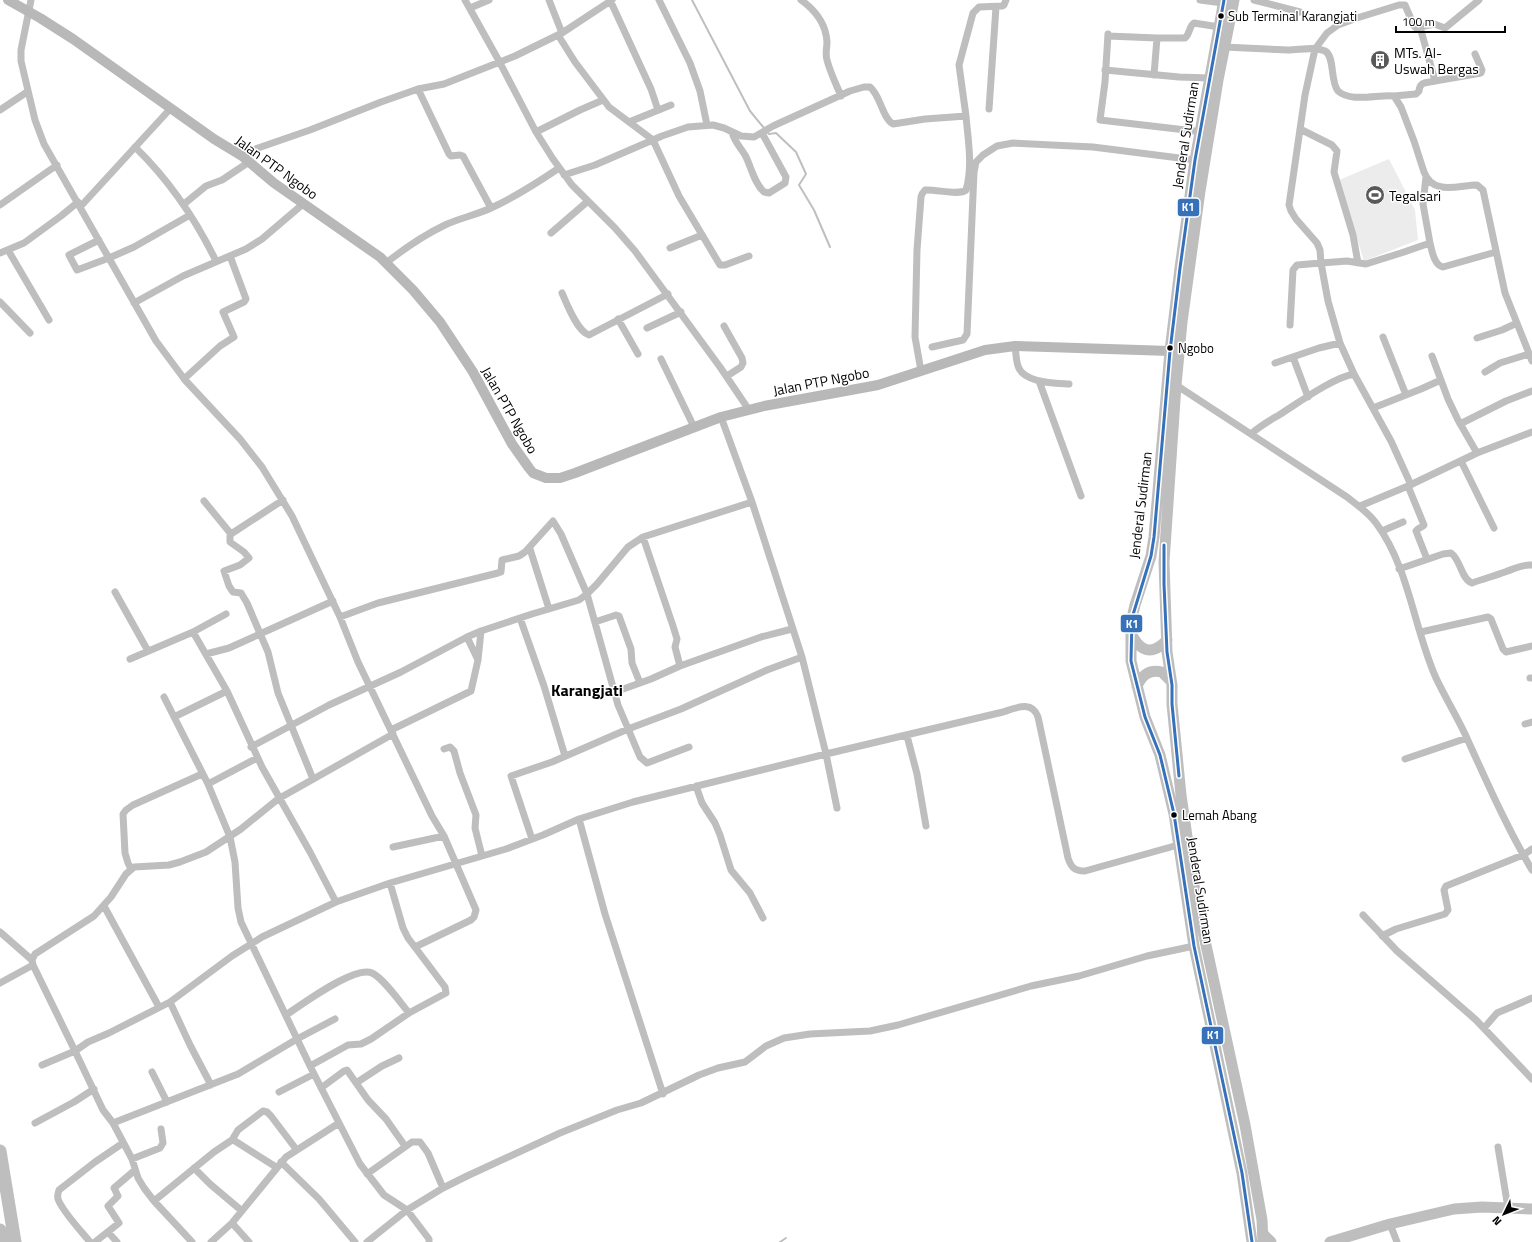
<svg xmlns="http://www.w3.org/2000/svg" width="1532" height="1242" font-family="'Titillium Web',sans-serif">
<rect width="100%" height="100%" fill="#fff"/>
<!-- green -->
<path fill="#ececec" d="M1389,159L1415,210L1418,240L1364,261L1339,180Z"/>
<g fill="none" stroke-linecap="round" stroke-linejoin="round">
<!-- stream -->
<path stroke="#bfbfbf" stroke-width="2" d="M692,0L750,111L764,128
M767,132L769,134L776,133L796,152L806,174L799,185L814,210L830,247
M780,1242L786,1238"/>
<!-- minor -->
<path stroke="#bebebe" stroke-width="7" d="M31,0L21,50V61L35,120L44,144L156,341L185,380L240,439L262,467L292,516L340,617L358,662L432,816L444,836L476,910L474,917L471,920L415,947
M465,0L499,61L536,132L553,159L572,185L615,228L635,251L720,367L749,410
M549,0L562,33
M610,0L651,89L658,110
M659,0L690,63L700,91L707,125
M801,0C815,10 826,24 827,42C827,48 825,54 827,60C830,72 836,84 841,96
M1200,0L1223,3
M1254,0L1300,12
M470,8L489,0
M1420,27L1416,28L1414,26L1405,5H1399L1357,18L1338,25L1327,33L1315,49L1305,95L1289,205L1291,211L1296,219L1317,243L1320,250L1321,263L1347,261L1366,264L1401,253L1430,243L1423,204L1426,177
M1108,34L1105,82L1100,120L1203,132
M558,35L575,62L609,107L653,140L679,196L720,265H725L749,256
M1108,36L1157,38L1154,75
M1157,38H1185C1190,34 1189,26 1194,23L1219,27
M1224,47C1245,48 1267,49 1288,50C1300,50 1314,46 1325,51C1335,56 1330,82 1338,91C1351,103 1379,94 1394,96L1401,107L1414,141L1424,172C1433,196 1459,185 1477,185L1483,190L1505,293L1532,361
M1105,70L1179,77L1209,78
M1435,81L1481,73L1482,70L1475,54
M418,89L449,154L451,156L460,155L463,156L491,208
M1394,96L1416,94L1419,91C1420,81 1426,83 1435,81L1420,27L1434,24L1445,28L1479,0
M989,109L996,7
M0,110L27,92
M629,122L671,105
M1300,129L1332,145L1337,151L1334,172L1353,235L1358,263
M536,132L580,110L603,100
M732,132C734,141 740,147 745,155C751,166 754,183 764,192L769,193L785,183L786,177L762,133
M135,147C170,181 195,218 216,261
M242,156L258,148L310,130L381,102L418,89L444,84L515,56L562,33L612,0
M564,175L595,165L662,136L688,127L713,125L724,128L741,136L754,137L773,126L850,91L864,87H870C881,96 882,118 893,124L925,119L966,116L959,65L973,13L979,7L1002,6L1004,5L1006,0
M184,204L206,186L222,180L249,162
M0,205L57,165
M81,206L171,108
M551,233L588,201
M99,240L69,255L77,270L109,258L134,247L190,215
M1430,243C1432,251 1434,265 1443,267L1496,252
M670,248L702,235
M8,250L49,320
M0,253L24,243L61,216L78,202
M386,263C405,248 424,235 445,225C460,218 476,215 491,208C515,197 537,183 559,168
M562,293C567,304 577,331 589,335L668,294
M0,302L30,333
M134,303L183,276L246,249L262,239L303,204
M618,319L638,354
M1290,325L1293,270L1297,265L1321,263L1328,301L1340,343
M724,326L742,358L743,363L741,367L727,376
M647,328L681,312
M1383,337L1406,395
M1477,338L1502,330L1517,323
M1015,346C1016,353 1016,360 1018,366C1023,383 1055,383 1069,384
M932,347L963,340L967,334L974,172L976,162L983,155L997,146L1013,143L1093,147L1195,160
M1432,356L1448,399L1458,420L1477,453
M1293,357L1308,397
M661,359L694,427
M1275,363L1319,348L1340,343L1354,374
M921,371L915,337L917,250L921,197L922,194L925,190C936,189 959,196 966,190C973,166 968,140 966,116
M1485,372L1500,363L1529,354
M184,379L220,346L234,337L223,312L244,302L246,299L230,256
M1039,381L1081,496
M1176,385L1347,497C1357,505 1368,512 1376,523C1409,567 1414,629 1436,678C1445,697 1456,715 1465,734C1486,780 1506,826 1532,870
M1373,408L1421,389L1441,380
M721,417L752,502L802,657L826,754L837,808
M1460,424L1506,401L1532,391
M1251,434C1260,426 1269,421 1279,415C1298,403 1332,378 1354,374L1391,441L1411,485
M1461,461L1494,528
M1408,486L1424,525L1423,526L1418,529L1416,531L1427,559
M283,500L231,534L230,536V542L244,552L249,558L240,565L224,571L229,586L233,592L241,593L247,603L268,652L278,693L313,779
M204,501L231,534
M1360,506L1408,486L1477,453L1532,432
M1382,531L1403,522
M643,537L673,626L677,639L675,647L680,666
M530,549L549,609
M1399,569L1443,554L1451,553C1461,560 1461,579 1472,583C1483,579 1494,576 1505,572C1515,569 1521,564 1532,565
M115,592L148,651
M340,617L378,603L498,573L501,572L502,560L519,556L525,552L553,521L561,534L587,594L618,705L640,757L647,763L689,747
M520,618L544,686L565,756
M595,622L616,615L619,616L631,649L632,663L640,683
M193,632L226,614
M1421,632L1488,617L1491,619L1503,649L1506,652L1532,646
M467,637L478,660
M206,654L229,648L333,601
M130,659L193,632L227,691L262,767L310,852L336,902
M1530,678H1532
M615,692L651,679L680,666L761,637L792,629
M164,697L208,784L230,837L235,862L238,908L241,922L310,1066L360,1164L384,1195L407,1210L429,1239V1242
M174,717L227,691
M1525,724L1532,722
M391,730L471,691L478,660L481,631
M907,736L917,774L926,826
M251,747L329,705L401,672L467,637L481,631L532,614L579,600L587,594L597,584L628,547L643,537L752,502
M444,749L450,747L454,751L460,773L476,815L475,828L482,856
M1405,759L1467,738
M208,784L257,758
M696,786L702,803L715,823L720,835L731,870L750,893L763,918
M579,819L605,914L663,1094
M532,839L511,776L552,762L628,729L681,709L767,670L802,657
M393,847L444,836
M131,869L128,863L125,853L123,814L126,810L133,805L202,774
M104,906L159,1007
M1363,915L1397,951L1476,1020L1532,1079
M0,932L32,960
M1382,936L1396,929L1445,914L1448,910L1444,890L1446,886L1523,855L1532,849
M0,983L33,965
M170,1002L190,1045L211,1085
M286,1015C301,1005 355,965 372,973C383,978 400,1002 409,1013
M1484,1028L1497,1013L1532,998
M42,1065L75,1051L33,965L32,960L35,954L94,916L111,897L126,874L134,867L169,865L180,862L206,852L241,829L278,799L393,734
M310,1066L348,1045L361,1044L371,1039L409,1013L446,993L445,987L408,938L403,928L390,883
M152,1072L167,1102
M356,1083L382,1066L399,1058
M321,1088L344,1071L347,1070L368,1100L386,1119L405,1146
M279,1092L314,1074
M35,1123L74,1102L94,1089
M113,1123L238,1074L297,1039L335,1019
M232,1140L238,1130L263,1111L267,1112L271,1116L296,1149
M1498,1147L1508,1208
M132,1159L160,1148L163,1143L161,1129
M281,1162L319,1199L355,1242
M194,1168L210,1184L242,1211
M367,1174L412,1142H420L428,1153L443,1188
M154,1201L214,1152L232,1140L235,1141L276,1167
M232,1223L249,1242
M1390,1224L1397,1242
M108,1232L117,1242
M90,1242C82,1232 62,1211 58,1199C57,1196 58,1193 59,1190L95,1162L123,1143
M95,1242L119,1223L108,1206L118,1196L114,1188L135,1170
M192,1242L154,1201L144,1188L138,1178L132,1159L113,1123L103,1110L75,1051L88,1042L109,1033L170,1002L232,956L262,937L336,902L390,883L506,849L543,835L579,819L633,802L826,754L1003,712C1016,708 1032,700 1038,717L1068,858C1071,867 1074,871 1085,871L1178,845
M211,1242L232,1223L286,1157L339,1123
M367,1242L407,1210L443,1188L467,1176L560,1133L617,1110L641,1103L699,1075L718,1068L745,1062L766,1046L784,1038L810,1034L870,1031L898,1025L1031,986L1079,976L1147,956L1194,946"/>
<!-- secondary -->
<path stroke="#b8b8b8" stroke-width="10" d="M8,0L40,18L73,39L214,139L242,156L274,183L380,257L413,290L440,322L473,372L512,444L529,468L533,473L546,478H560L575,473L721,417L764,406L878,385L985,350L1015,346L1170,351"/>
<!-- primary -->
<path stroke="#bebebe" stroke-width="11" d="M1263,1234L1271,1242
M1330,1242L1390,1224L1454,1209L1482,1207L1532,1209"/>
<!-- trunk -->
<path stroke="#bebebe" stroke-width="11" d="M1224,0L1195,160L1180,268L1170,351L1154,537L1151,556L1135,605L1132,618L1131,631V661L1145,717L1160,755L1174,814L1194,946L1242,1173L1252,1242
M1234,0L1218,80L1200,191L1182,322L1176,385L1164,562L1167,652L1172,685V704L1181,795L1196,899L1245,1125L1262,1220L1263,1242
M1131,633C1140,652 1152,656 1167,640
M1137,686C1142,675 1149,669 1162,672L1171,681"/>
<!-- motorway -->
<path stroke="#bebebe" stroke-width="13" d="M0,1151L15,1242
M0,1230L2,1242"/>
<defs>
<path id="bus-1" d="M1224,0L1195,160L1180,268L1170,351L1154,537L1151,556L1132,618L1131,661L1145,717L1160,755L1174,814L1194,946L1242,1173L1252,1242
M1164,545V584L1167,652L1172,685V704L1179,776"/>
</defs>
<!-- bus-1 casing -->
<use href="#bus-1" stroke="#fff" stroke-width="6"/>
<!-- bus-1 -->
<use href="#bus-1" stroke="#3671b9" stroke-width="3"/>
</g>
<!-- icons -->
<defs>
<symbol id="building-disc" viewBox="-11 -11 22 22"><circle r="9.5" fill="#595959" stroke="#fff"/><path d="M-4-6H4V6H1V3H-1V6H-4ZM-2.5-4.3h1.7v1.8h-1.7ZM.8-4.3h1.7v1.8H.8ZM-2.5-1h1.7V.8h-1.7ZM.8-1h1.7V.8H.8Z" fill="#fff"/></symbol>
<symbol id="stadium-disc" viewBox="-11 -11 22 22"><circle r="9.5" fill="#595959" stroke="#fff"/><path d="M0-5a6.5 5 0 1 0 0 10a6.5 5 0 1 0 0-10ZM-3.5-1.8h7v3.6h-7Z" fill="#fff"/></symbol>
</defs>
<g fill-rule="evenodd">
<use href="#building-disc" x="1369" y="49" width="22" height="22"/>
<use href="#stadium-disc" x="1364" y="184" width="22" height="22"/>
</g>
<!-- markers -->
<g fill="#000" stroke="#fff" stroke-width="1.5">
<circle cx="1221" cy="16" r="3.5"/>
<circle cx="1170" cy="348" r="3.5"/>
<circle cx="1174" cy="815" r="3.5"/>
</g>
<g text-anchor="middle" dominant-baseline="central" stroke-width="3" stroke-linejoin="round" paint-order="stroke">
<!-- bus labels -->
<g font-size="13" fill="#000" stroke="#fff" text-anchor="start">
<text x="1228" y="16">Sub Terminal Karangjati</text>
<text x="1178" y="348">Ngobo</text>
<text x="1182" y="815">Lemah Abang</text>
</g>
<!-- poi labels -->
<g font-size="14" fill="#000" stroke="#fff" text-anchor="start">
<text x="1394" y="52">MTs. Al-<tspan x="1394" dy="16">Uswah Bergas</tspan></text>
<text x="1389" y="195">Tegalsari</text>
</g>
<!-- street labels -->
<g font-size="14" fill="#000" stroke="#fff">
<text transform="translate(1185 135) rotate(-81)">Jenderal Sudirman</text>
<text transform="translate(277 167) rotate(36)">Jalan PTP Ngobo</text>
<text transform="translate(821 381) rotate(-11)">Jalan PTP Ngobo</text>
<text transform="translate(510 410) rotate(60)">Jalan PTP Ngobo</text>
<text transform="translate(1140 505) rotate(-83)">Jenderal Sudirman</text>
<text transform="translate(1201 890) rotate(81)">Jenderal Sudirman</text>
</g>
<!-- quarter labels -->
<g font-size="16" font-weight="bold" fill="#000" stroke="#fff">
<text x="587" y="690">Karangjati</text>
</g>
</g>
<g stroke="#fff" stroke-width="1.5">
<rect x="1177" y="198" width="23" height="19" rx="4" fill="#3671b9"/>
<rect x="1120" y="614" width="23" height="19" rx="4" fill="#3671b9"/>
<rect x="1201" y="1026" width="23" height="19" rx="4" fill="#3671b9"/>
</g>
<g font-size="11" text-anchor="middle" font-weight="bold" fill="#fff">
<text x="1188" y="211">K1</text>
<text x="1132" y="628">K1</text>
<text x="1213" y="1039">K1</text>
</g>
<!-- north arrow -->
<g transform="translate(1504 1214) rotate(227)" stroke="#ffffff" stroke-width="3" paint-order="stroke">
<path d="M0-3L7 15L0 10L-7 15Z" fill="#000000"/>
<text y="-6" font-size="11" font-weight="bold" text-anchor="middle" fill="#000000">N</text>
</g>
<!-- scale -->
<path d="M1396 26v6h109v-6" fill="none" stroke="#000000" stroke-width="2"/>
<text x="1402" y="26" font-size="12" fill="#000000" stroke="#ffffff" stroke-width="3" paint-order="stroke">100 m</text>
</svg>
